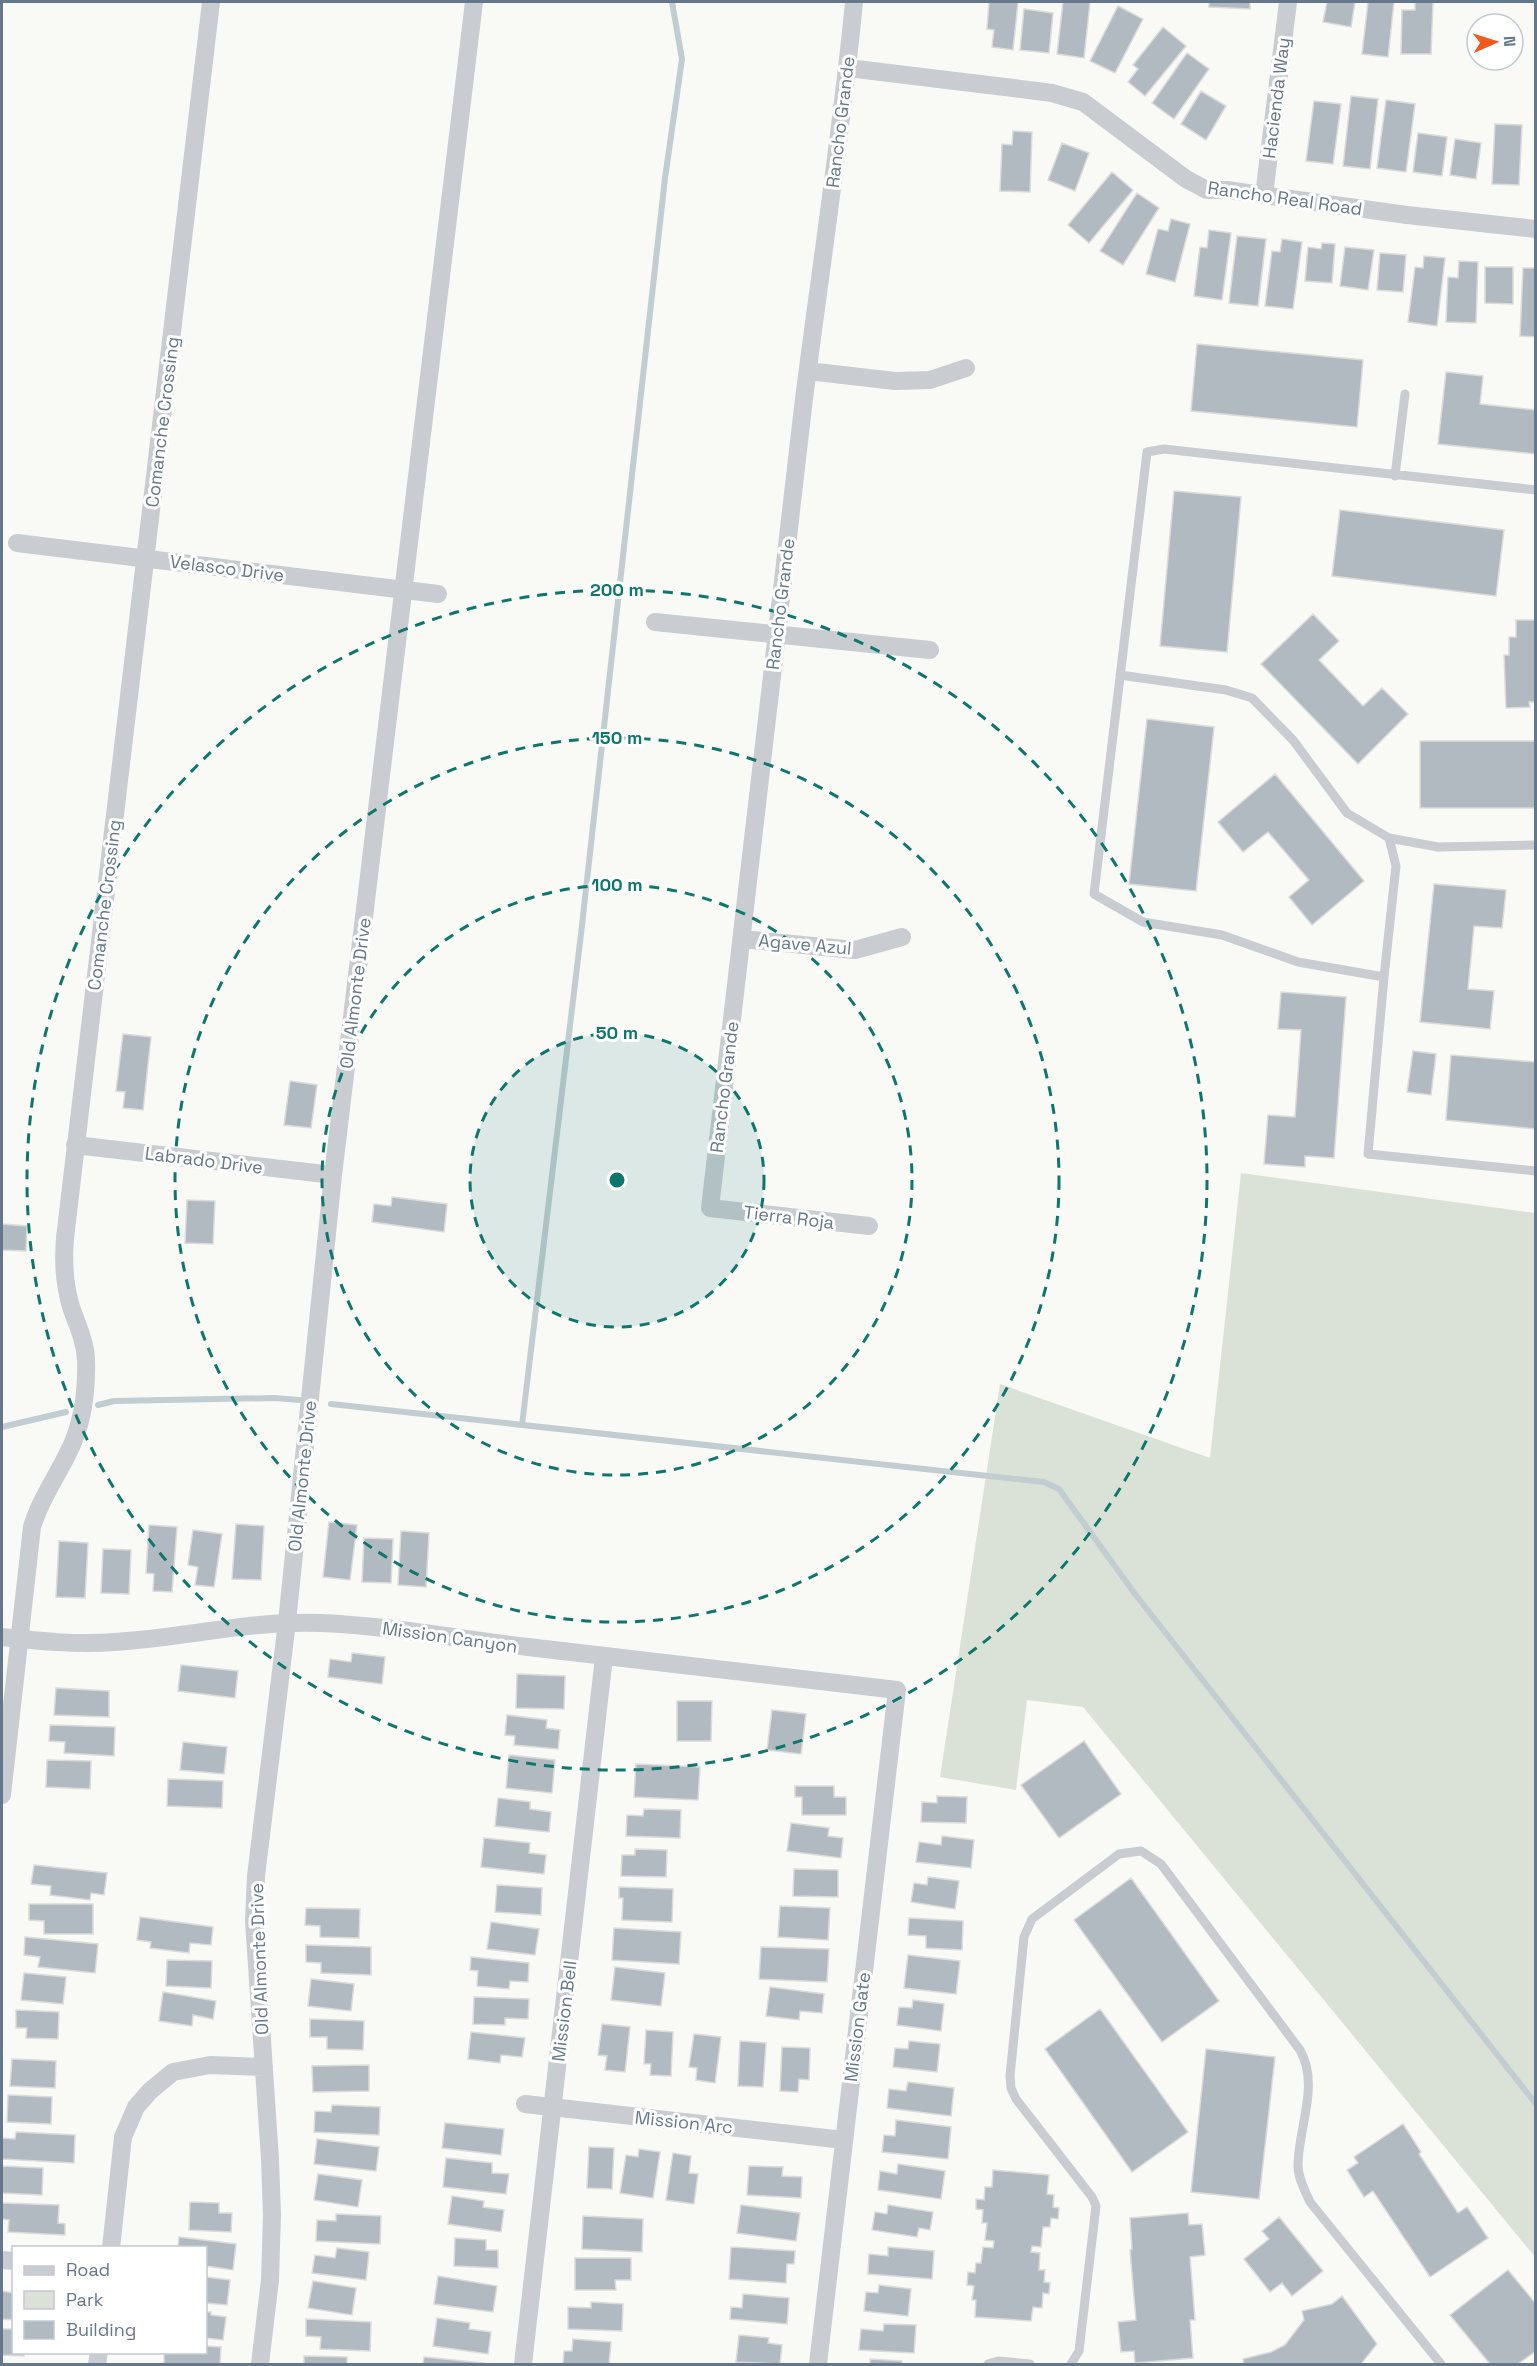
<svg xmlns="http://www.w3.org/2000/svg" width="1537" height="2366" font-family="'Space Grotesk',sans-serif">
<rect width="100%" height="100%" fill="#f9f9f6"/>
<!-- green -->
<path fill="#dae2d7" d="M1241,1173L1535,1213V2257L1083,1707L1027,1700L1016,1790L940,1777L1000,1384L1210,1458Z"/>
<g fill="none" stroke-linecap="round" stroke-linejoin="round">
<!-- stream -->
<path stroke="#c2cdd2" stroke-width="6" d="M331,1404L1044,1482L1059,1489L1135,1594L1536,2104
M98,1405L114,1401L275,1398L299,1400
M522,1425L581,934L665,178L682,59L672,2
M2,1427L66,1412"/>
</g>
<!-- building -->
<path fill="#b1b9c1" stroke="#dbdbd9" stroke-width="1.5" d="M989,2H1018L1013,50L992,47L994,30L987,29Z
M1063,2H1090L1084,58L1057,54Z
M1209,2H1250V9L1209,7Z
M1327,2H1355L1351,27L1323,22Z
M1368,2H1394L1388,57L1362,54Z
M1415,2H1433L1431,54H1401L1402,10H1415Z
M1118,6L1143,19L1115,73L1090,61Z
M1024,9L1053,13L1049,53L1020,50Z
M1163,27L1186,46L1145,96L1128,82L1138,69L1133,65Z
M1187,53L1209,69L1174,119L1152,103Z
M1201,91L1226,106L1206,140L1181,124Z
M1351,96L1378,99L1370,169L1343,166Z
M1386,100L1415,104L1406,172L1377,168Z
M1314,101L1341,104L1333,164L1306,161Z
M1495,124L1522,125L1519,185L1492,184Z
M1013,131L1032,132L1030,192L1000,191L1002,144L1012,145Z
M1418,133L1447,137L1442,176L1413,172Z
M1455,139L1481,143L1476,179L1450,175Z
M1062,143L1089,153L1075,191L1048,180Z
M1112,172L1133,190L1089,243L1068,225Z
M1137,193L1159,208L1123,265L1100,251Z
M1171,219L1190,224L1175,282L1146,274L1158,229L1168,231Z
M1209,230L1231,233L1222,300L1194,296L1200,247L1207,248Z
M1237,236L1266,239L1258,306L1229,303Z
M1282,239L1302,242L1293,309L1265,306L1272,251L1280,252Z
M1322,243L1335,244L1332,283L1305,281L1308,247L1321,249Z
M1345,247L1374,250L1368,290L1340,286Z
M1380,253L1406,255L1403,292L1377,290Z
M1424,256L1445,258L1437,326L1408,322L1415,267L1423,268Z
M1459,261L1478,262L1476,323L1446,322L1448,277L1458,278Z
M1485,267H1513V304L1485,303Z
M1523,268H1536V337L1520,336Z
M1197,344L1363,360L1357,427L1191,411Z
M1446,372L1483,376L1480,404L1536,410V454L1438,444Z
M1174,491L1241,497L1227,652L1160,646Z
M1340,510L1504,530L1496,596L1332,576Z
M1313,614L1339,641L1319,660L1363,706L1382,688L1408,714L1358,764L1261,664Z
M1516,620H1536V702H1529L1530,707L1506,708L1504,655H1509V637H1516Z
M1147,719L1214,727L1196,891L1129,884Z
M1420,741H1536V808H1420Z
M1275,774L1364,881L1312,925L1289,897L1309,880L1268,832L1243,852L1218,822Z
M1434,884L1506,890L1502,928L1474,926L1468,989L1494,991L1490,1029L1420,1022Z
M1281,992L1346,997L1334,1158L1305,1156V1167L1264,1164L1268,1115L1295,1117L1301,1030L1278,1029Z
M123,1034L151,1037L143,1110L123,1108L125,1092L116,1091Z
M1413,1051L1436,1054L1431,1095L1407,1092Z
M1451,1055L1536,1062V1129L1446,1120Z
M290,1081L317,1085L311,1128L284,1125Z
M392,1197L447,1204L444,1232L372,1222L374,1204L391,1206Z
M187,1200L215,1201L213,1244L185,1243Z
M2,1224L27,1226L26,1251L2,1250Z
M329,1522L357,1525L350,1580L323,1577Z
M236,1524L264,1526L261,1580L232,1579Z
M149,1525L177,1527L172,1592L153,1591L154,1574L146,1573Z
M193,1530L222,1534L214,1587L195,1585L198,1567L188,1565Z
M401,1531L429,1533L426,1587L398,1585Z
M364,1538L393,1539L391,1583L362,1582Z
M59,1541L88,1543L85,1598L56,1597Z
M103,1549L131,1550L129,1594L101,1593Z
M352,1653L385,1657L382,1684L328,1677L330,1659L351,1662Z
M181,1665L238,1671L235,1698L178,1691Z
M517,1674L565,1676L564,1709L516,1708Z
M56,1688L109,1691V1717L54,1715Z
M677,1701H712L711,1741H677Z
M772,1710L806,1714L801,1754L767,1750Z
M507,1715L547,1720L546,1728L560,1730L558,1749L514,1745L515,1736L505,1735Z
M50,1725L115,1727L114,1756L64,1753L65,1742L49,1741Z
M1084,1741L1121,1794L1059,1838L1021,1785Z
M183,1742L227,1747L224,1774L180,1770Z
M509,1755L555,1760L552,1793L506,1788Z
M47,1760L91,1761L90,1789L46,1787Z
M636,1764L700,1767L698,1800L634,1797Z
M168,1779L223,1781L222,1808L167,1806Z
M795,1786H834V1797H846V1815H802V1797H795Z
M937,1796L967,1797L966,1823L921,1822L922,1802L937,1803Z
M498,1798L530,1802V1809L551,1812L549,1832L495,1826Z
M644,1809L681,1810L680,1838L626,1836L627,1815L643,1816Z
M791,1823L829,1828L828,1836L843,1838L841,1858L787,1851Z
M942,1836L974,1840L971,1868L916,1862L919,1842L941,1845Z
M484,1838L530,1843L529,1853L546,1855L544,1874L481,1867Z
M635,1849L667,1850L666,1877L621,1876L622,1855H635Z
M34,1865L107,1873L104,1895L91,1893L90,1900L50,1895L51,1886L31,1884Z
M794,1869L838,1870V1897L793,1896Z
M928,1877L959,1881L955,1909L911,1902L914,1883L927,1885Z
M1131,1878L1219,2001L1162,2042L1074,1920Z
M497,1885L542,1888L541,1915L495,1912Z
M619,1887L673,1889L672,1922L622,1920L623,1898H619Z
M29,1904H93V1934H44V1921L29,1920Z
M780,1906L830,1908L828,1940L778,1937Z
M306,1908L360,1909L359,1938L320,1937V1926L305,1925Z
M140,1917L213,1927L211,1945L190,1943L189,1953L150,1948L151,1942L137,1940Z
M909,1918L963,1921L962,1950L926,1948V1936L908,1935Z
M491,1922L539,1929L535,1955L487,1949Z
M614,1928L681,1932L679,1964L612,1960Z
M25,1937L98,1944L95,1973L38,1967L40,1957L24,1955Z
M306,1945L371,1947V1975L321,1973V1963L306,1962Z
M761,1947L829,1949L827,1982L759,1979Z
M908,1955L960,1961L956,1994L904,1988Z
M471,1957L529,1963L528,1982L510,1981L509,1989L477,1986L478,1971L470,1970Z
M167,1960L212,1961L211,1988L166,1986Z
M615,1967L665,1973L661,2006L611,2000Z
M24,1973L66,1977L63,2004L21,2000Z
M311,1979L354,1984L351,2011L308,2006Z
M770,1987L824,1994L822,2013L800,2011L799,2020L766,2016Z
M163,1992L216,2001L213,2019L193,2015L192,2026L159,2021Z
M474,1997L529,1999L528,2019L505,2018V2025L473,2024Z
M913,2000L944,2004L941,2031L897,2025L899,2007L912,2008Z
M1100,2009L1188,2132L1132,2172L1045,2049Z
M16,2010L59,2012L58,2039L26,2038L27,2028H16Z
M310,2019L364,2021L363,2050L327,2049V2037H310Z
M602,2024L630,2027L625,2072L605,2070L607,2056L598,2055Z
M646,2030L673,2032L671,2076L650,2075L651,2064H644Z
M471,2032L525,2038L522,2057L501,2055L500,2063L468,2059Z
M694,2034L721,2037L715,2083L696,2080L697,2068L689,2067Z
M740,2041L766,2043L763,2087L738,2086Z
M909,2041L940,2044L937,2072L893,2067L895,2048L908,2049Z
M782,2047L810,2048L809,2080L799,2079L798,2092L780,2091Z
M1206,2049L1275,2057L1259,2199L1191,2192Z
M12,2059L56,2061L55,2088L10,2086Z
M369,2065V2091L313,2092L312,2066Z
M908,2082L954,2088L951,2116L887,2108L889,2089L906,2091Z
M8,2095L52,2097L51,2124L7,2122Z
M332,2105L380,2107L379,2135L314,2132L315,2111L331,2112Z
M896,2120L951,2127L948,2159L882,2152L884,2135L895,2136Z
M445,2123L504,2129L501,2155L442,2148Z
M1403,2124L1421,2152L1419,2154L1458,2213L1467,2207L1488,2238L1430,2277L1373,2191L1364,2197L1347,2170L1358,2163L1354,2157Z
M16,2132L75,2135L74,2163L2,2159V2138L15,2139Z
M317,2139L379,2147L376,2171L314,2164Z
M589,2147L614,2148L612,2189L587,2188Z
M639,2149L660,2152L653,2198L620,2193L626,2155L638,2157Z
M673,2153L691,2156L689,2173L698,2174L694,2204L666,2200Z
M446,2158L492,2163V2173L509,2174L506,2194L443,2187Z
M898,2164L945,2171L941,2199L878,2190L880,2171L897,2174Z
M2,2166L43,2168L42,2195L2,2193Z
M749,2166L783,2167L782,2176L802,2177L801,2198L747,2195Z
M993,2170L1049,2175L1047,2194L1054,2195L1053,2207L1059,2208L1058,2219L1051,2218L1050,2227H1043L1041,2247L1032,2246L1031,2252L1040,2253L1039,2270H1045L1044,2282L1050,2283L1049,2294L1043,2293L1042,2308L1033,2307L1031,2321L975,2317L976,2300H972L974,2286L967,2285L968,2272L975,2273L976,2263H981L983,2247L993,2248L994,2241L985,2240L987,2223H982L983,2210L976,2209V2199L984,2200L985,2187H992Z
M318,2174L362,2180L358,2207L314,2200Z
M452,2196L484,2201L483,2207L504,2210L501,2232L448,2224Z
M190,2202L219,2203V2213H232L231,2232L189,2230Z
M2,2203L59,2205L58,2223L65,2224V2235L8,2232L9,2220L2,2219Z
M741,2205L800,2213L796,2241L737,2233Z
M888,2205L933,2212L930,2230L919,2228L917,2237L872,2230L875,2212L887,2214Z
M1188,2213L1189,2225L1202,2224L1205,2255L1190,2257L1195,2320H1190L1193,2358L1135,2363L1134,2351L1121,2352L1118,2322L1136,2320L1130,2250L1132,2249L1130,2218Z
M336,2214L381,2216L380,2244L316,2241L317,2220L336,2221Z
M583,2216L643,2219L642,2252L582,2249Z
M1279,2217L1323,2271L1292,2296L1282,2283L1270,2292L1244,2259L1269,2239L1262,2231Z
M179,2237L236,2244L233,2270L206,2266V2248H178Z
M455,2238L486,2240V2250H498V2268L454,2266Z
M731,2247L795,2251L794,2264H787L786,2283L729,2279Z
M888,2247L934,2251L932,2279L868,2274L869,2254L888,2256Z
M337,2248L369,2252L366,2280L312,2273L315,2255L335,2258Z
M575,2258H631V2280H615L616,2290H575Z
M1508,2270L1536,2304V2351L1518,2364H1490L1450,2315Z
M438,2276L497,2286L493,2312L434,2304Z
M206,2277L230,2280L227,2305L206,2303Z
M313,2281L356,2288L352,2315L308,2308Z
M879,2285L911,2289L908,2316L864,2311L866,2292L878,2293Z
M2,2291L14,2293V2320L2,2319Z
M743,2294L789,2298L787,2324L730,2319L731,2307L742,2308Z
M1342,2296L1377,2344L1361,2364H1244L1243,2359L1271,2352L1285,2345L1304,2320L1302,2311L1332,2304Z
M591,2302L623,2304L622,2331L568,2329V2307L591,2308Z
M206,2312H211V2315L226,2317L223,2340L206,2338Z
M437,2318L470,2323L469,2329L491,2332L488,2354L433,2346Z
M306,2319L371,2322L370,2351L320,2349L321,2337L306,2336Z
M884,2324L916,2325L914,2353L859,2350L861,2329L883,2331Z
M2,2329H14V2352H24V2356L2,2355Z
M739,2335L769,2338L768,2343L782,2345L780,2364L736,2362Z
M573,2339L611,2342L609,2364H563L564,2351H572Z
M206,2346L221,2347L220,2364H164V2352H206Z
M304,2356L347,2357V2364H304Z
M424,2357L484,2363V2364H423Z
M870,2359L902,2361V2364H870Z"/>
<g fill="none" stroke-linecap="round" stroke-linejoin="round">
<!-- service -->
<path stroke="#c9cdd1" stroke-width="9" d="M1395,476L1405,394
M1536,490L1164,449L1147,452L1094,894L1143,922L1222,935L1298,962L1384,977L1368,1154L1536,1171
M1120,675L1226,690L1252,698L1293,740L1347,813L1389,838L1438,847L1536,845
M1384,977L1396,866L1389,838
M988,2364L998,2361L1030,2364
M1071,2364L1079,2351L1096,2206L1092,2197L1016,2099L1011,2088L1010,2076L1024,1937L1032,1919L1119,1854L1141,1851L1161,1864L1300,2050C1320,2085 1298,2128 1298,2166C1298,2178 1305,2191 1310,2202L1441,2364"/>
<!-- minor -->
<path stroke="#c9cdd1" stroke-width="18" d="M854,2C841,137 820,272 803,407C772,674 742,941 710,1208L869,1226
M848,68L1013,88L1052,93L1083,102L1186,179L1207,190H1227L1407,215L1536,229
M1264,195L1288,2
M808,371L895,381L930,380L966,368
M17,543L438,594
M655,622L930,650
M742,939L855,950L902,937
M75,1145L333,1175
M2,1637C39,1641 77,1645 114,1642C184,1638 251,1620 321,1623C391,1626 459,1639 528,1647C651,1662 774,1676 897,1690L818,2364
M2,1795L32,1527C40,1500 56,1478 68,1453C83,1424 87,1391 86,1359C85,1342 78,1326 72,1310C64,1286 63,1263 65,1238L211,2
M525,2104L844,2140
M111,2248L123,2137L136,2107L150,2091L173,2072L210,2065L264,2067
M2,2260L14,2261
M97,2364L99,2352
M260,2364L270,2280L272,2215L270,2159L254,1921L256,1876L287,1622L333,1175L474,2
M523,2364L604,1657"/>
</g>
<!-- distance rings -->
<circle cx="617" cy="1180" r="147" fill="#0f766e" fill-opacity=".12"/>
<g fill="none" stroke="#0f766e" stroke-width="3" stroke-dasharray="10 8">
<circle cx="617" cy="1180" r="147"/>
<circle cx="617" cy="1180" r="295"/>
<circle cx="617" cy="1180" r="442"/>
<circle cx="617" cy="1180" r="590"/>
</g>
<g text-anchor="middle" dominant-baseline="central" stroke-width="6" stroke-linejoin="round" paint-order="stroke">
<!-- street labels -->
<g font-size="18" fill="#65788b" stroke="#fff">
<text transform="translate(1276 98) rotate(-83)">Hacienda Way</text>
<text transform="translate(840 122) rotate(-83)">Rancho Grande</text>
<text transform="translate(1285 198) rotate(8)">Rancho Real Road</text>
<text transform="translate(162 422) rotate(-83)">Comanche Crossing</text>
<text transform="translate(227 568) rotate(7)">Velasco Drive</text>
<text transform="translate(780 604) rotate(-83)">Rancho Grande</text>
<text transform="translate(104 905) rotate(-83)">Comanche Crossing</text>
<text transform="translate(805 944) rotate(5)">Agave Azul</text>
<text transform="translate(355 993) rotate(-83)">Old Almonte Drive</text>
<text transform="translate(724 1087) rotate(-83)">Rancho Grande</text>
<text transform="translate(204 1160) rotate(7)">Labrado Drive</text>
<text transform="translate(789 1217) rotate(7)">Tierra Roja</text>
<text transform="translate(302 1476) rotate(-84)">Old Almonte Drive</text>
<text transform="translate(450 1637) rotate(8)">Mission Canyon</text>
<text transform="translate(259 1959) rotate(-92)">Old Almonte Drive</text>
<text transform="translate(564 2011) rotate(-83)">Mission Bell</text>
<text transform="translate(857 2027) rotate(-83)">Mission Gate</text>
<text transform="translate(684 2122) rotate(6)">Mission Arc</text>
</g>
</g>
<circle cx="617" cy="1180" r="9" fill="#0f766e" stroke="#fff" stroke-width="3"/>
<g font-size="18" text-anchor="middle" font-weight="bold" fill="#0f766e" stroke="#fff" stroke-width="6" stroke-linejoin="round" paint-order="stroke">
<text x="617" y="596">200 m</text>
<text x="617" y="744">150 m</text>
<text x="617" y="891">100 m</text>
<text x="617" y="1039">50 m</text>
</g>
<!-- border -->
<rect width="1537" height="2366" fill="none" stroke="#65788b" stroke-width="6"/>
<!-- legend -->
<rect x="12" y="2246" width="195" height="108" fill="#ffffff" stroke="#c1c9d1" stroke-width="1.5"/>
<rect x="24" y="2266" width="30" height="9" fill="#c9cdd1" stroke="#c1c9d1" stroke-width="1.5"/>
<text x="66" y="2276" font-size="18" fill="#65788b">Road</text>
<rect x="24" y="2291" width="30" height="18" fill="#dae2d7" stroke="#c1c9d1" stroke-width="1.5"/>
<text x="66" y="2306" font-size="18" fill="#65788b">Park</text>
<rect x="24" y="2321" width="30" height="18" fill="#b1b9c1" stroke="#c1c9d1" stroke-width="1.5"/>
<text x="66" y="2336" font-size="18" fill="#65788b">Building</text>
<!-- north arrow -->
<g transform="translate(1495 42) rotate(87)"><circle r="28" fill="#ffffff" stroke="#c1c9d1" stroke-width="1.5"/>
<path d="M0-4.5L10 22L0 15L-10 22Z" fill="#f5591b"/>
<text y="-9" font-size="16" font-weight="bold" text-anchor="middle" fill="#65788b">N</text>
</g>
</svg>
